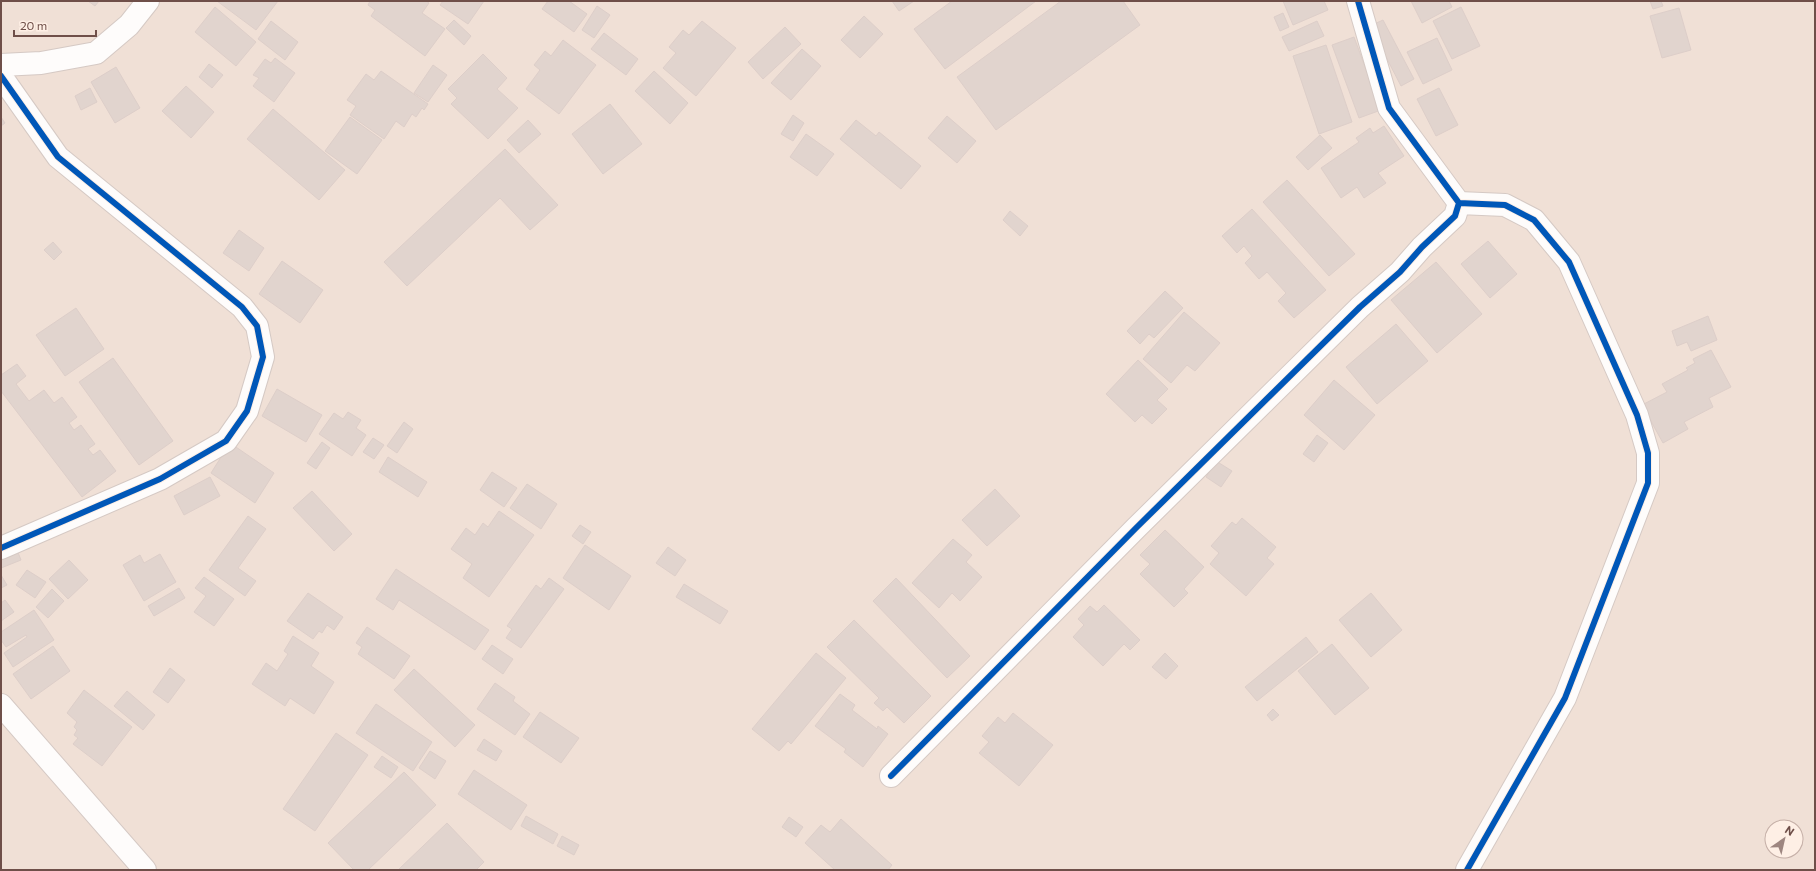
<svg xmlns="http://www.w3.org/2000/svg" width="1816" height="871" font-family="Commissioner,sans-serif">
<rect width="100%" height="100%" fill="#f5ece6"/>
<!-- residential -->
<path fill="#f0e0d6" fill-rule="evenodd" d="M1,1H1815V870H1ZM1772,827H1796V851H1772Z"/>
<!-- building -->
<path fill="#e1d4ce" stroke="#ddcec9" d="M88,1H99L95,6Z
M217,1H278L256,30Z
M370,1H426L429,3L422,13L445,29L425,56L371,16L375,10L368,5Z
M443,1H484L468,24L440,5Z
M548,1H569L587,14L574,32L542,9Z
M892,1H914L899,11Z
M952,1H1036L945,69L914,29Z
M1061,1H1123L1140,25L996,130L957,77Z
M1283,1H1324L1328,10L1293,25Z
M1411,1H1449L1452,7L1422,23Z
M1650,1H1661L1663,6L1653,9Z
M597,6L610,15L594,38L582,30Z
M215,7L256,42L236,66L195,32Z
M1461,7L1480,46L1452,59L1433,21Z
M1679,8L1691,50L1662,58L1650,16Z
M1283,13L1289,27L1280,31L1274,17Z
M864,16L883,34L860,58L841,40Z
M454,20L471,36L464,45L446,28Z
M1383,20L1414,79L1401,86L1370,26Z
M271,21L298,42L285,60L258,39Z
M702,21L736,48L696,96L663,68L676,53L669,47L683,30L689,35Z
M1317,21L1324,36L1289,51L1282,37Z
M785,27L801,44L763,79L748,62Z
M604,33L638,59L626,75L591,49Z
M1354,37L1381,110L1359,118L1332,45Z
M1437,38L1452,70L1423,84L1407,52Z
M563,40L596,65L559,114L526,89L540,70L534,65L545,51L551,56Z
M1326,45L1352,122L1319,134L1293,56Z
M802,49L821,66L791,100L771,83Z
M483,54L507,78L497,89L518,108L488,139L451,104L457,98L448,89Z
M275,58L295,73L274,102L253,86L259,78L253,75L265,59L271,63Z
M209,64L223,75L212,88L199,77Z
M433,65L447,75L428,102L414,93Z
M116,67L140,108L115,123L91,82Z
M381,71L428,104L424,110L422,108L416,117L412,114L404,127L396,121L384,139L350,115L356,106L347,100L366,74L374,80Z
M654,71L688,103L670,124L635,91Z
M186,86L214,112L191,138L162,111Z
M90,88L97,102L81,110L75,96Z
M1439,88L1458,125L1436,136L1417,99Z
M610,104L642,144L603,174L572,134Z
M273,109L345,170L319,200L247,139Z
M793,115L804,123L793,141L781,134Z
M947,116L976,141L957,163L928,138Z
M1,117L5,123L1,126Z
M350,117L382,140L357,174L325,151Z
M528,120L541,134L519,153L507,140Z
M856,120L876,136L879,132L921,166L901,189L840,139Z
M1384,126L1404,156L1378,173L1386,183L1364,198L1357,187L1341,198L1321,168L1359,142L1356,138L1370,128L1373,133Z
M806,134L834,154L817,176L790,157Z
M1320,135L1332,148L1308,170L1296,157Z
M505,149L558,205L530,230L500,198L407,286L384,262Z
M1287,180L1355,254L1329,276L1263,202Z
M1252,209L1326,290L1294,318L1278,301L1286,293L1267,272L1259,279L1245,263L1252,256L1244,246L1237,253L1222,236Z
M1010,211L1028,226L1020,236L1003,220Z
M239,230L264,248L249,271L223,253Z
M1488,241L1517,274L1490,298L1461,264Z
M53,242L62,252L54,260L44,250Z
M282,261L323,290L300,323L259,294Z
M1436,262L1482,314L1437,353L1391,300Z
M1165,291L1183,308L1154,338L1149,334L1140,344L1127,331Z
M76,308L104,349L65,376L36,335Z
M1184,312L1220,343L1195,371L1187,365L1171,383L1143,359Z
M1708,316L1717,340L1691,351L1687,342L1677,346L1672,331Z
M1396,324L1428,361L1377,404L1346,367Z
M1711,350L1731,387L1709,398L1713,407L1684,422L1688,429L1663,443L1642,405L1667,392L1662,384L1688,370L1686,368L1695,363L1693,359Z
M113,358L173,441L139,465L79,382Z
M1138,360L1168,389L1157,400L1167,409L1152,424L1142,415L1135,422L1106,394Z
M17,364L26,376L16,384L29,401L44,390L54,403L62,397L77,417L69,423L74,430L81,425L95,444L88,449L93,455L100,450L116,471L82,497L1,391V375Z
M1334,380L1375,415L1344,450L1304,415Z
M277,389L322,415L306,442L262,416Z
M348,412L361,420L356,428L366,435L352,456L319,434L334,413L343,419Z
M404,422L413,429L397,453L387,446Z
M1317,435L1328,443L1314,462L1303,454Z
M373,438L384,445L374,459L363,452Z
M322,442L330,448L316,469L307,463Z
M230,443L274,473L255,503L211,473Z
M388,457L427,482L418,497L379,472Z
M1216,461L1232,471L1221,487L1206,477Z
M492,472L517,488L504,507L480,490Z
M210,477L220,496L184,515L174,496Z
M527,484L557,504L541,529L510,508Z
M995,489L1020,516L987,546L962,520Z
M312,491L352,534L334,551L293,508Z
M499,511L534,535L489,597L463,578L472,564L451,549L466,528L475,535L483,523L488,527Z
M248,516L266,529L238,568L256,581L245,596L209,570Z
M1242,518L1276,547L1267,558L1274,564L1246,596L1210,564L1219,553L1211,546L1232,522L1236,525Z
M580,525L591,532L583,544L572,536Z
M1165,530L1204,567L1184,589L1188,593L1174,607L1140,574L1150,564L1140,555Z
M953,539L972,555L966,562L982,577L960,601L952,593L939,608L912,583Z
M585,545L631,576L609,610L563,578Z
M668,547L686,560L675,576L656,563Z
M17,550L21,560L1,568V557Z
M160,554L176,582L144,601L123,565L140,555L144,563Z
M69,560L88,580L68,599L49,579Z
M396,569L489,630L475,650L399,600L393,610L376,599Z
M27,570L46,582L35,598L16,585Z
M1,575L7,585L1,588Z
M204,577L234,599L214,626L194,612L206,596L195,588Z
M549,578L564,589L521,648L506,638L512,629L507,626L536,585L541,589Z
M896,578L970,656L947,678L873,601Z
M684,584L728,611L720,624L676,597Z
M179,588L185,598L154,616L148,606Z
M52,589L64,601L48,618L36,607Z
M308,593L343,617L334,630L327,625L322,633L319,631L313,639L287,621Z
M1371,593L1402,630L1371,657L1339,620Z
M5,600L14,612L1,621V603Z
M1104,605L1140,640L1130,650L1124,644L1103,666L1073,637L1084,625L1078,619L1090,606L1097,612Z
M34,610L54,640L13,667L4,653L27,637L26,635L6,647L1,640V632Z
M854,620L931,696L904,723L887,707L883,711L874,703L879,698L827,647Z
M367,627L410,656L394,679L358,654L362,647L356,643Z
M293,636L319,653L311,666L334,682L314,714L290,698L285,706L252,684L266,663L277,671L288,654L284,651Z
M1306,637L1318,652L1257,701L1245,687Z
M1332,644L1369,688L1335,715L1298,671Z
M492,645L513,659L503,674L482,659Z
M53,646L70,671L31,699L13,674Z
M816,653L846,678L791,744L788,741L779,751L752,729Z
M1165,653L1178,666L1166,679L1152,667Z
M170,668L185,680L168,703L153,692Z
M414,669L475,725L455,747L394,690Z
M495,683L515,697L513,701L530,714L515,735L477,709Z
M84,690L132,727L102,766L73,744L78,738L74,735L77,730L74,727L77,722L67,713Z
M127,691L155,715L143,730L114,706Z
M840,694L855,705L852,710L877,729L878,726L888,734L863,767L844,752L846,749L815,726Z
M376,704L432,742L413,771L356,733Z
M1273,709L1279,715L1272,721L1267,715Z
M540,712L579,738L561,763L523,737Z
M1013,713L1053,745L1019,786L979,753L989,742L982,736L998,717L1005,723Z
M336,733L368,755L315,831L283,809Z
M484,739L502,751L496,761L477,750Z
M430,751L446,761L435,779L419,768Z
M382,756L398,767L391,778L374,767Z
M474,770L527,805L511,830L458,794Z
M404,772L436,805L368,870H354L328,843Z
M526,816L558,834L553,844L521,826Z
M789,817L803,827L796,837L782,827Z
M841,819L892,865L888,870H835L805,843L821,825L830,832Z
M447,823L484,862L476,870H398Z
M562,836L579,845L574,855L557,846Z"/>
<g fill="none" stroke-linecap="round" stroke-linejoin="round">
<defs>
<path id="minor" d="M1,65L41,63L96,53L129,25L148,1
M1,76L58,157L242,307L257,326L263,357L247,411L226,441L160,479L1,548
M1459,203L1505,205L1534,220L1569,262L1637,415L1648,453V483L1565,698L1467,870
M1,705L145,870
M891,776L1136,528L1360,307L1400,272L1422,247L1455,216L1459,203L1389,108L1358,1"/>
</defs>
<!-- minor casing -->
<use href="#minor" stroke="#d5c9c4" stroke-width="24"/>
<!-- minor -->
<use href="#minor" stroke="#fefcfb" stroke-width="22"/>
<defs>
<path id="cycleway" d="M1,76L58,157L242,307L257,326L263,357L247,411L226,441L160,479L1,548
M1459,203L1505,205L1534,220L1569,262L1637,415L1648,453V483L1565,698L1467,870
M891,776L1136,528L1360,307L1400,272L1422,247L1455,216L1459,203L1389,108L1358,1"/>
</defs>
<!-- cycleway casing -->
<use href="#cycleway" stroke="#feefe5" stroke-width="8"/>
<!-- cycleway -->
<use href="#cycleway" stroke="#0057b8" stroke-width="6"/>
</g>
<!-- border -->
<rect width="1816" height="871" fill="none" stroke="#6f4f49" stroke-width="4"/>
<!-- north arrow -->
<g transform="translate(1784 839) rotate(34)"><circle r="19" fill="#feefe5" stroke="#c5afa7"/>
<path d="M0-3L7 15L0 10L-7 15Z" fill="#9e8680"/>
<text y="-6" font-size="11" font-weight="bold" text-anchor="middle" fill="#6f4f49">N</text>
</g>
<!-- scale -->
<path d="M14 30v6h82v-6" fill="none" stroke="#6f4f49" stroke-width="2"/>
<text x="20" y="30" font-size="12" fill="#6f4f49" stroke="#feefe5" stroke-width="3" paint-order="stroke">20 m</text>
</svg>
